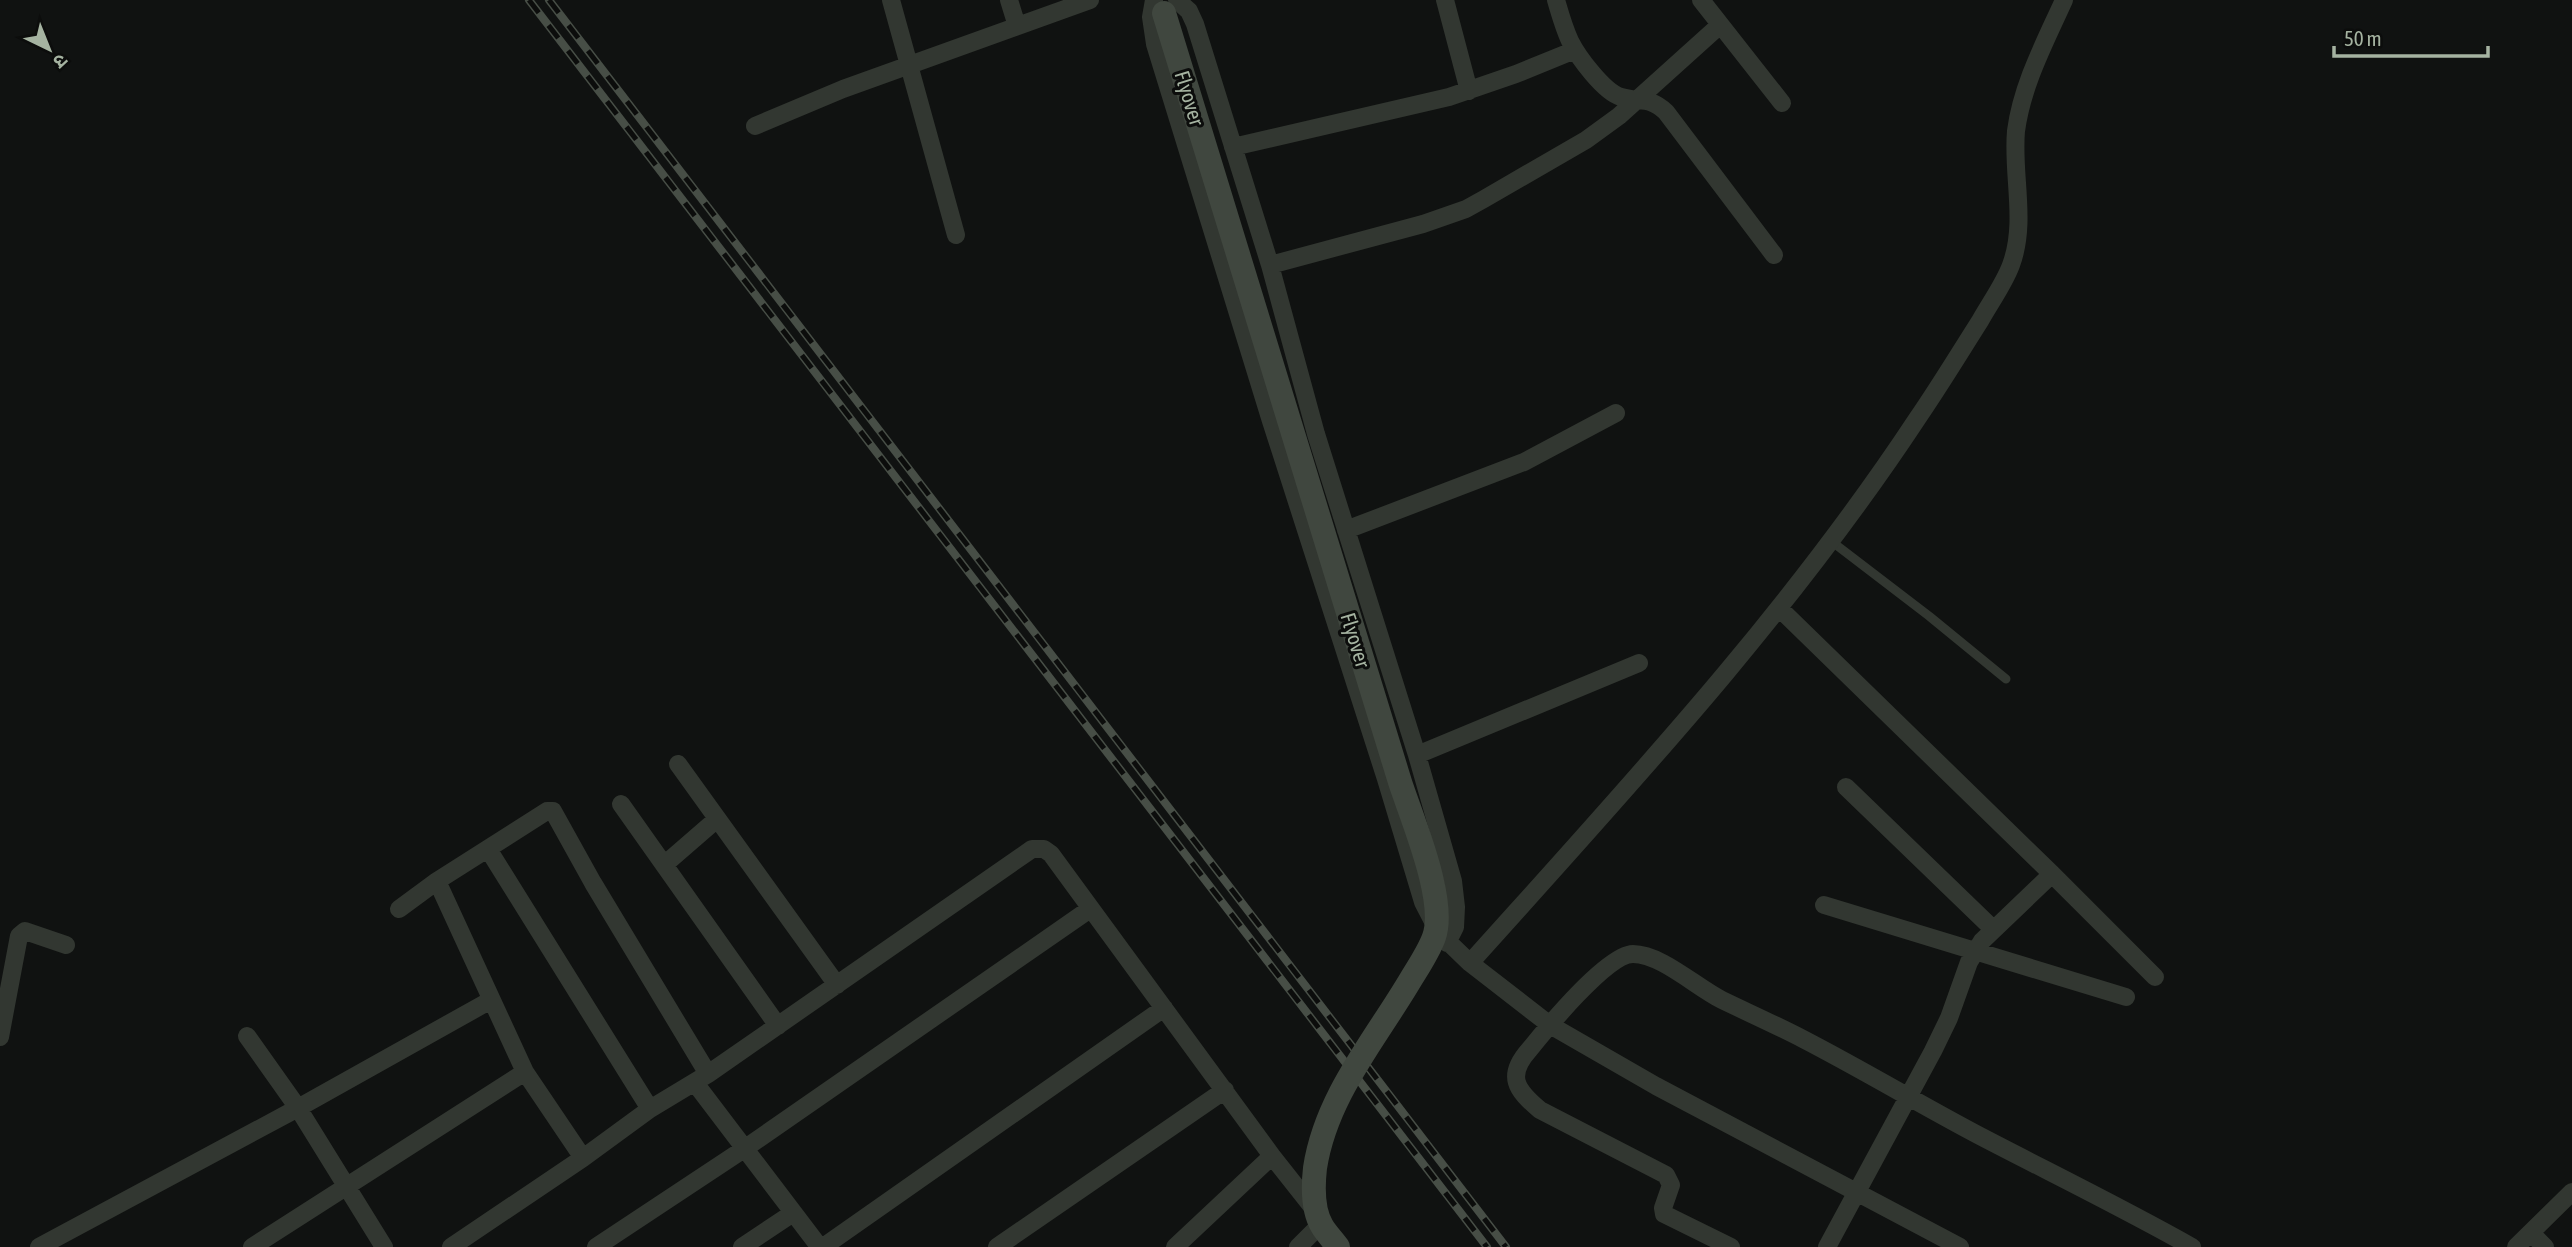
<svg xmlns="http://www.w3.org/2000/svg" width="2572" height="1247" font-family="'Asap Condensed','Noto Sans Devanagari',sans-serif">
<rect width="100%" height="100%" fill="#101211"/>
<g fill="none" stroke-linecap="round" stroke-linejoin="round">
<!-- lane -->
<path stroke="#323731" stroke-width="9" d="M1831,541L1929,616L2006,679"/>
<!-- street -->
<path stroke="#323731" stroke-width="18" d="M891,0L956,235
M1009,0L1017,26
M1154,0L1151,17L1155,44L1271,421L1386,779L1423,902L1439,933L1470,963L1550,1025L1656,1086L1960,1247
M1177,0L1189,11L1195,24L1270,265L1316,434L1417,755L1453,881L1456,907L1455,927L1447,943
M1445,0L1469,91
M1556,0C1560,14 1564,28 1570,41C1578,57 1604,92 1621,97C1641,103 1649,96 1666,112L1774,255
M1701,0L1782,103
M755,126L843,89L1090,0
M1233,147L1449,97L1516,74L1575,50
M1270,265L1423,224L1466,209L1484,199L1586,140L1619,116L1720,25
M1346,530L1524,462L1616,413
M1780,609L2052,874L2155,977
M1417,755L1639,663
M678,764L837,985
M1846,787L1993,929
M621,804L778,1026
M488,849L650,1109
M664,865L717,819
M437,881L525,1072L583,1158
M1824,905L2126,997
M399,909L437,881L547,811H553L593,883L708,1074
M1470,963C1627,788 1787,616 1917,419C1939,387 1959,354 1980,321C1990,303 2004,284 2011,265C2027,222 2012,175 2016,131C2022,85 2045,42 2064,0
M247,1036L298,1108L384,1247
M0,1037L19,936L25,931L66,945
M695,1083L818,1245L823,1247L1164,1008
M2531,1233L2545,1247
M39,1247L298,1108L491,1000
M252,1247L525,1072
M451,1247L583,1158L650,1109L708,1074L1032,849H1044L1051,854L1272,1156L1317,1213
M596,1247L744,1149L1090,909
M742,1247L793,1213
M997,1247L1225,1090
M1175,1247L1272,1156
M1298,1247L1315,1230
M1731,1247L1664,1214L1663,1208L1671,1185L1666,1175L1540,1110C1516,1090 1506,1076 1529,1050C1546,1029 1607,954 1633,954C1661,954 1696,987 1722,1000C1749,1013 1776,1025 1803,1039C1863,1070 1921,1105 1980,1136C2051,1173 2123,1208 2192,1247
M1827,1247L1933,1051L1949,1018L1969,962L1982,941L2052,874
M2516,1247L2572,1192"/>
<defs>
<path id="rail" d="M529,0L1487,1247
M549,0L1506,1247"/>
</defs>
<!-- rail casing -->
<use href="#rail" stroke="#474e46" stroke-width="8"/>
<!-- rail -->
<use href="#rail" stroke="#0c0d0c" stroke-width="5" stroke-dasharray="16" stroke-linecap="butt"/>
<!-- secondary-bridge -->
<path stroke="#40473f" stroke-width="24" d="M1164,13L1400,782C1412,819 1447,900 1434,937C1429,951 1419,966 1411,979C1375,1040 1326,1096 1315,1168C1313,1186 1312,1209 1322,1226C1326,1233 1333,1240 1338,1247"/>
</g>
<g text-anchor="middle" dominant-baseline="central" stroke-width="6" stroke-linejoin="round" paint-order="stroke">
<!-- street labels -->
<g font-size="21" fill="#a5b3a1" stroke="#0c0d0c">
<text transform="translate(1190 98) rotate(73)">Flyover</text>
<text transform="translate(1356 640) rotate(73)">Flyover</text>
</g>
</g>
<!-- north arrow -->
<g transform="translate(49 49) rotate(137)" stroke="#0c0d0c" stroke-width="5" paint-order="stroke">
<path d="M0-5L12 26L0 18L-12 26Z" fill="#a5b3a1"/>
<text y="-10" font-size="19" font-weight="bold" text-anchor="middle" fill="#a5b3a1">उ</text>
</g>
<!-- scale -->
<path d="M2334 46v10h154v-10" fill="none" stroke="#a5b3a1" stroke-width="3.5"/>
<text x="2344" y="46" font-size="21" fill="#a5b3a1" stroke="#0c0d0c" stroke-width="5" paint-order="stroke">50 m</text>
</svg>
